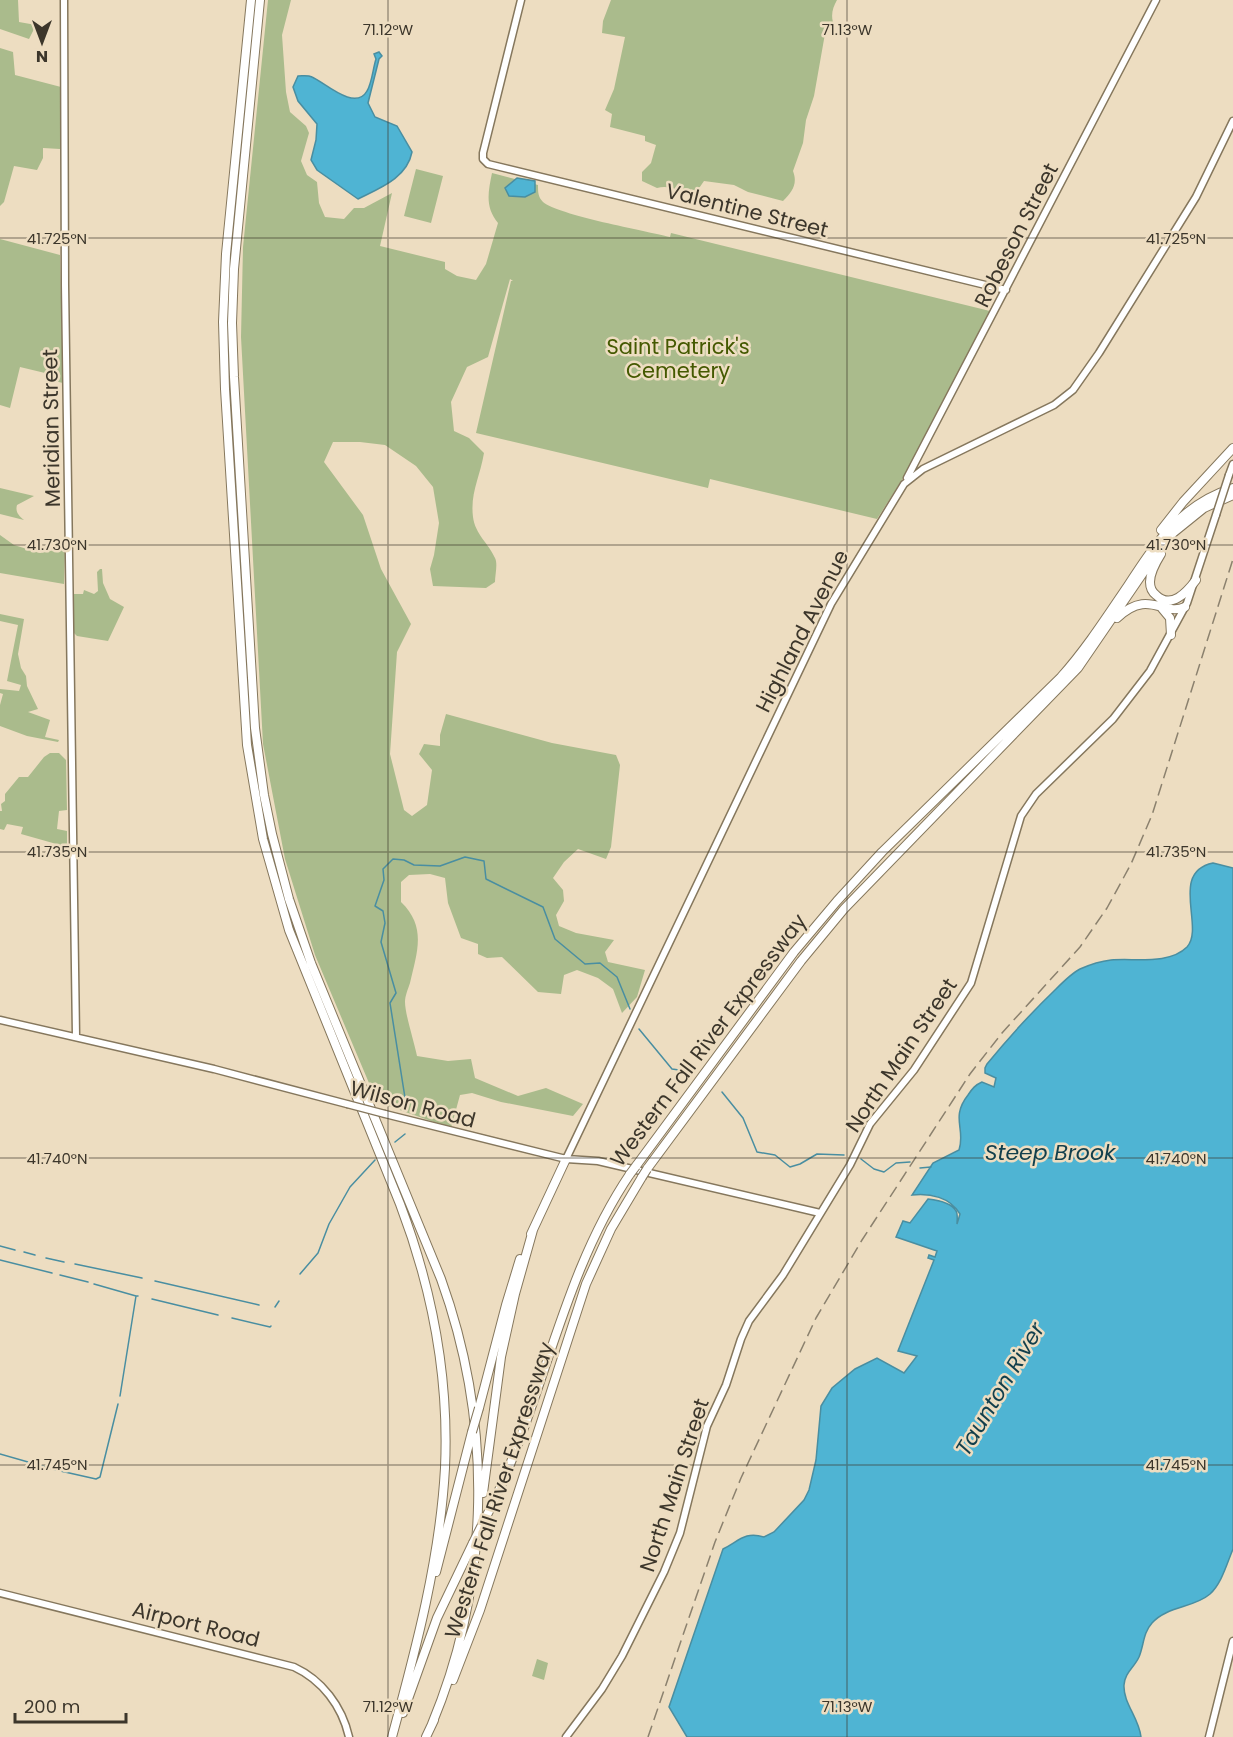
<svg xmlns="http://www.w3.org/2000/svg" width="1233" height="1737" font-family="Poppins,sans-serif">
<rect width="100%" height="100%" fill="#edddc1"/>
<!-- green -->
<path fill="#aabb8c" d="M0,0H18L19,22L36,25L29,39L0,29Z
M268,0H291L282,35L286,92L290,112L306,126L309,133L301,161L307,175L317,182L319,203L325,217L344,219L354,208H364L392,193L380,246L445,262V269L457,276L476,280L486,264L498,223C485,207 488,193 492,173L538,185C538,192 538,197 543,202C558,215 646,231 670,237L671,233L990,311L912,464L877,519L710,479L708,488L476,433L511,281H513L510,279L488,357L467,367L451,402L454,431L469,438L484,453C480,477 470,493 473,517C475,534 489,544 495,558C498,564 495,575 495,582L486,588L433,586L430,569L434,555L439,523L433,487L416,466L385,445L360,442H333L324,462L363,515L381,569L411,624L397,652L390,754L404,810L412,816L427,805L432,770L419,754L424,744L440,746V735L446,714L552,743L616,755L620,765L611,847L606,859L578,849L564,862L553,878L563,890L564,901L556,915L559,926L576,933L614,940L605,952L608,962L645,970L637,997L622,1013L613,989L598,978L577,970L564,975L561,994L538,992L502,957L487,958L478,954V944L461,938L448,903L445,878L430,874L409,875L401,882V902C427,927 417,952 410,983C408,989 405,996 405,1002C405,1014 414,1041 417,1056L448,1061L471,1059L475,1078L518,1096L546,1088L583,1104L573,1116L501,1102L472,1093L460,1095L451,1128L377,1102L315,955L285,859L263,744L241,337L243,247Z
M611,0H837C832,9 830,17 835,27L826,28L814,96L806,120L803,143L793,171C798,184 792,192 783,201L748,192L734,185L704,181L695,194C683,195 673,184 657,188L642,181V172L651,163L656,145L645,141V136L610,127L612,114L605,110L614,89L625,37L602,33L603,21Z
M0,48L13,52L15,75L61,87L60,149L43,148V158L37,170L14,166L4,202L0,206Z
M416,169L443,176L431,223L404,216Z
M0,239L60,255L63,383L46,379L45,373L20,367L10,408L0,405Z
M0,488L34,496L17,505C15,512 19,516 24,520L0,514Z
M0,535L14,545L40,553L65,548L64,584L0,573Z
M100,569H102L103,583L110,599L124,607L108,641L77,636L74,633V594H83L84,590L94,594L98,591L97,572Z
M0,614L24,619L18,654L21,668L26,676L27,686L38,709L28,712L50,720L45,737L59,740L58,742L27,736L0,726V705L3,694L0,693V689L19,691L21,685L7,681L18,625L0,621Z
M50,753H59L66,760L67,810L59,811L57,829L67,831V847L21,834L23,827L7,824L4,830L0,829V811H2L1,804L5,801V794L19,777H28L44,757Z
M537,1659L548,1663L544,1680L532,1676Z"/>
<!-- water -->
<path fill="#4fb4d3" stroke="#498ea1" stroke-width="1.5" d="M379,52L382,56L379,59L368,103L375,117L397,126L412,152C407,178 380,188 358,199L317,170L311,160L316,140L317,124L298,101L293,87L298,76C303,76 308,75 312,77C324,82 355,112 367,91C372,83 373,68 376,59L374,54Z
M517,178L535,181V192L525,197L509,196L505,188Z
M1213,863L1233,868V1549C1227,1563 1222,1583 1210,1594C1194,1608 1167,1606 1152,1623C1143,1633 1144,1645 1139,1657C1134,1668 1125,1672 1124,1685C1123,1703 1139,1718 1141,1737H687L669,1707L723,1549C739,1541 745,1531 764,1537L774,1532L804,1500L809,1490L816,1460L821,1406L832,1388L855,1369L877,1358L904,1373L917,1356L898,1351L934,1260L928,1258L929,1255L935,1257L937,1251L896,1237L903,1221L910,1223L928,1199C937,1200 951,1202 956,1211C958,1214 957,1223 957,1224L960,1214C950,1197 930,1193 912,1195L933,1163L959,1150C966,1129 950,1118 968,1095C972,1089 975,1085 982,1082L994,1087L996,1078L985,1073V1068L987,1064C1009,1037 1031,1013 1056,989C1063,982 1072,973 1080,969C1089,965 1102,961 1111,960C1135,958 1169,965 1187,947C1205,928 1169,872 1213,863Z"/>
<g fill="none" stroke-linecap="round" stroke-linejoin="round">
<!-- stream -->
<path stroke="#498ea1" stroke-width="1.5" d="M639,1029L672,1069L693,1072
M722,1092L743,1118L757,1152L775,1155L790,1167L800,1164L817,1154L844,1155
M406,1104L390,1003L396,993L381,942L385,923L383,911L375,906L384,880L383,869L393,859L404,860L414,865L440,866L465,857L484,861L486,879L543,907L555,939L585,964L600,963L617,977L630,1009
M395,1142L405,1134
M861,1159L874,1169L884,1172L896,1163L910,1162
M920,1168L931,1167
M0,1246L15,1250
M24,1252L35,1255
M46,1258L64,1262
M0,1260L52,1273
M75,1264L142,1278
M300,1274L318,1253L329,1224L350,1187L375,1160
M60,1275L88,1282
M155,1281L259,1305
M94,1284L136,1296
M152,1299L218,1315
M275,1307L279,1301
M232,1318L270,1327L271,1326
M120,1396L136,1296H138
M0,1454L56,1470L96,1479L100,1477L118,1404"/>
<defs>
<path id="secondary" d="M64,0L65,285L76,1036
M521,0L483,153V159L488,164L1006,290
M1229,475L1233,464
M907,478L1156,0
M0,1020L214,1069L347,1104
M385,1114L566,1159L598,1161L820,1213
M566,1159L831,604L904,484L923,469L1054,405L1073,390L1099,353L1196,197L1233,121
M0,1593L294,1667C322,1680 342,1706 349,1737
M566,1737L602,1689L622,1656L664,1572L680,1533L707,1426L726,1385L741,1339L749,1321L783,1275L850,1165L870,1124L914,1070L971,983L1021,816L1036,794L1113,719L1150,671L1187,603L1216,515
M1209,1737L1233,1641"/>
<path id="highway" d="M251,0L226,254L223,322L225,389L247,745L263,839L289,930L400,1204C432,1288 449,1379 445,1468C440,1559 416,1649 392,1737
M260,0L234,269L232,323L234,377L255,728L264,795L272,834L289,899L311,963L441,1279C493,1423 491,1582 432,1724
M1161,530L1183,502L1233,448
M1161,554C1156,562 1150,572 1150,582C1150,587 1152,592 1156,595C1171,610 1187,592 1196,580
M1160,606L1170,618L1171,635
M1117,618C1149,588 1163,617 1185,607
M636,1166L794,952L837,901L882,852L1061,677C1086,649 1106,618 1127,587C1155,544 1181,504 1233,488
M647,1169L801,961L844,909L1078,668L1156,554L1173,533L1204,508L1233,495
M531,1234L566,1159
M479,1408L506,1305L520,1259
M483,1493L501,1357L515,1294L533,1230
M485,1519C543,1408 559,1279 630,1174
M436,1572L472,1432
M453,1680L480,1610L586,1284L611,1229L642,1177
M403,1713L437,1618L473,1543
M426,1737L434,1720"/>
</defs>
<!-- secondary casing -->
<use href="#secondary" stroke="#85775d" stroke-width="9"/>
<!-- highway casing -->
<use href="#highway" stroke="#85775d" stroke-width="10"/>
<!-- secondary -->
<use href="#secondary" stroke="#fff" stroke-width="6"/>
<!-- highway -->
<use href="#highway" stroke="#fff" stroke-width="8"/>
<!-- rail -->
<path stroke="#8b816e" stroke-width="1.5" stroke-dasharray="12 6" stroke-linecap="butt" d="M648,1737L715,1542L741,1478L816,1318L862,1240L970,1074L1002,1033L1080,947L1107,908L1131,864L1152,815L1233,559"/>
<defs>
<path id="secondary-bridge" d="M1216,515L1229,475
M347,1104L385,1114"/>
<path id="highway-bridge" d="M630,1174L636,1166
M642,1177L647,1169
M472,1432L479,1408
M473,1543L485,1519"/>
</defs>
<!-- secondary-bridge casing -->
<use href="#secondary-bridge" stroke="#85775d" stroke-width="9" stroke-linecap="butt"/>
<!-- highway-bridge casing -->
<use href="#highway-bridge" stroke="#85775d" stroke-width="10" stroke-linecap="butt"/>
<!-- secondary-bridge -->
<use href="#secondary-bridge" stroke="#fff" stroke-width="6"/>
<!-- highway-bridge -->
<use href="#highway-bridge" stroke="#fff" stroke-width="8"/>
</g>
<!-- ticks -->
<path fill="none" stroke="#3c362b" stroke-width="1.5" stroke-opacity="0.45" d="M388,0V1737M847,0V1737M0,238H1233M0,545H1233M0,852H1233M0,1158H1233M0,1465H1233"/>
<g text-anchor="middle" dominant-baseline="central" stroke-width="5" stroke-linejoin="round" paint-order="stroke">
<!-- street labels -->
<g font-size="21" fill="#3c362b" stroke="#edddc1">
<text transform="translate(747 210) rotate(14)">Valentine Street</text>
<text transform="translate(1016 235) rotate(-63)">Robeson Street</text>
<text transform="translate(51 428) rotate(-91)">Meridian Street</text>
<text transform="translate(802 631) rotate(-63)">Highland Avenue</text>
<text transform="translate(708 1040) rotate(-53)">Western Fall River Expressway</text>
<text transform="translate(901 1055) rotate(-56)">North Main Street</text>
<text transform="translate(413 1104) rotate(15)">Wilson Road</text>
<text transform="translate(674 1485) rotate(-72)">North Main Street</text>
<text transform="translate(499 1490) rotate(-72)">Western Fall River Expressway</text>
<text transform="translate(196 1624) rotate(14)">Airport Road</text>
</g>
<!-- park labels -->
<g font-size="21" fill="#445901" stroke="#edddc1">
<text x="678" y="346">Saint Patrick's<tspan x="678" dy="24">Cemetery</tspan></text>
</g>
<!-- water labels -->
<g font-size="22" font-style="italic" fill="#123f4c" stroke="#edddc1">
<text x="1050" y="1152">Steep Brook</text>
<text transform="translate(1000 1389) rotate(-59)">Taunton River</text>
</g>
</g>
<g font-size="15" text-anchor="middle" fill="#3c362b" stroke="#edddc1" stroke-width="5" stroke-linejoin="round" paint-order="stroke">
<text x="388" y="35">71.12°W</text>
<text x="847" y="35">71.13°W</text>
<text x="1176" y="244">41.725°N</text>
<text x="57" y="244">41.725°N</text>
<text x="1176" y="550">41.730°N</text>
<text x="57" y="550">41.730°N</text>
<text x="1176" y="857">41.735°N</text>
<text x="57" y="857">41.735°N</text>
<text x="1176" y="1164">41.740°N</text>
<text x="57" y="1164">41.740°N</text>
<text x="1176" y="1470">41.745°N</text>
<text x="57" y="1470">41.745°N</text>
<text x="388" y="1712">71.12°W</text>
<text x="847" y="1712">71.13°W</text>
</g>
<!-- north arrow -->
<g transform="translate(42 42) rotate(180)" stroke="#edddc1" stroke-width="4.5" paint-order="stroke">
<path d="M0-4.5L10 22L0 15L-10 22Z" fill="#3c362b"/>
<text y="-9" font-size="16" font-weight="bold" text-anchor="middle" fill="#3c362b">N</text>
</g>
<!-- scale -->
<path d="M15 1713v9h111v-9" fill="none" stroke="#3c362b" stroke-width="3"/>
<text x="24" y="1713" font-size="18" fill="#3c362b" stroke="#edddc1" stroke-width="4.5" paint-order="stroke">200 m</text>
</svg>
